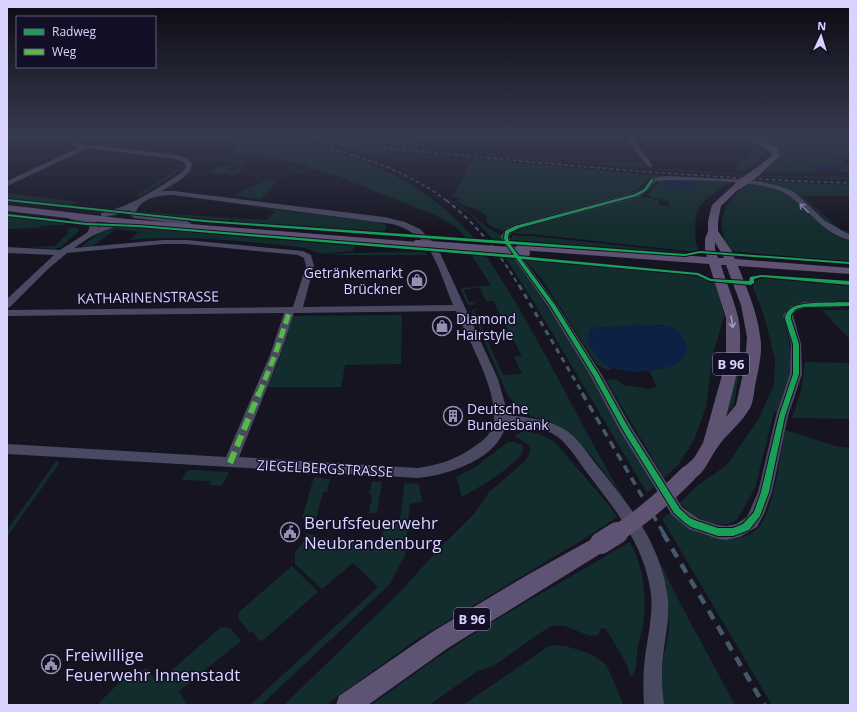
<svg xmlns="http://www.w3.org/2000/svg" width="857" height="712" font-family="'Open Sans',sans-serif">
<rect width="100%" height="100%" fill="#161421"/>
<!-- green -->
<path fill="#132c2d" d="M175,135C195,135 216,133 236,135C249,135 262,138 275,140C354,151 421,178 474,238H466L457,228L437,216L319,169L288,175L279,179L273,178L276,176L280,178L292,173L290,171L295,173L298,172L290,169L292,168L304,171L312,169L309,168L311,166C296,163 243,150 232,157H235L233,159L247,160L241,165L238,164L240,162L229,161L225,163L240,145L214,139Z
M297,135H323L376,142L379,140L330,135H353L411,143L413,147L373,144Z
M676,135C695,135 758,131 766,153L750,168H748L744,171H738L736,166L753,152L749,146L728,138Z
M741,135H768L771,137H850V157H836L850,167V172H824L823,171H840L845,167L826,163L816,168L820,170L806,173L764,172L779,158V151L763,141Z
M334,143L388,149L380,157Z
M473,159L661,176L850,185V196H802L841,230L850,231V237L830,227L788,190L734,180L657,177L649,178L634,193L510,228L504,231L492,227L487,223C486,221 487,218 486,216C483,211 462,205 455,201L461,199L458,197L452,198L450,197L453,196Z
M564,161L609,163L640,162L644,164L646,168Z
M233,165L239,166L227,168V171L241,167V171L233,175L209,173L220,166L231,167Z
M658,168L768,176L850,177V180L769,177L659,170Z
M176,170H181L141,196H135Z
M270,179L277,181L261,199L235,196C243,189 259,184 270,179Z
M673,179L731,182C698,204 693,203 696,245L698,248L696,252L532,234H513L522,229L629,199L646,197L658,200L660,205L669,207L668,201L653,198L648,195L660,180Z
M749,183L767,185L789,194L820,223L850,240V262L730,251C713,222 723,201 749,183Z
M7,193L80,202L69,206L7,198Z
M447,198C468,207 481,228 502,235L504,241L493,240L472,216Z
M248,206L376,222L387,225L384,232L231,222L234,218L266,220L275,211Z
M139,211H143L145,212L232,218L229,221L144,214Z
M7,216L67,223L64,225H51L35,228L7,229Z
M122,226L355,246L352,251L322,254L305,248L291,246C237,241 184,235 130,240L138,232L116,229L93,246L84,247L82,246C94,237 106,227 122,226Z
M71,227L78,228L79,231L61,247L55,249L29,247L55,246L69,232L66,231Z
M512,235L532,236L690,253L560,245L511,240Z
M415,252H425L427,255H327L348,253Z
M471,255L486,256C538,333 577,419 624,499C608,478 587,446 566,431C555,423 541,421 530,415C520,410 513,402 507,394L481,333V331L471,311L475,309L481,310L474,311L503,375L522,374L514,357L522,356L493,301H486L479,287L464,290L469,302L477,301L473,305H468L461,290L462,288L491,285Z
M506,258H514C541,296 567,335 591,376C612,413 632,450 654,487L647,493L541,314Z
M525,260L556,261L698,276L706,278L710,283H717L724,316L713,354L706,407L694,440L679,464L664,478L606,380L615,379L624,385L649,389L657,387L649,371L664,368L663,325H644L593,328L606,365L612,368L608,370L597,365L558,304L541,278Z
M762,278L850,285V300L796,304L786,310C781,318 792,347 792,359C792,377 784,396 778,414L774,412L755,488L737,520L727,524H716L706,521L694,516L680,503L698,485L727,465L758,420L774,385L775,360L764,315L753,287L755,281Z
M725,285L728,286L739,320L741,358L734,404L722,423L729,396Z
M822,310H850V340Z
M402,315L401,364L345,365L341,387H265C280,367 285,339 293,316Z
M805,362L850,363V419L792,418L801,391Z
M785,430L836,446L850,448V705H772L662,519L671,512C681,526 698,534 715,537C729,540 748,540 758,528C775,508 780,456 785,430Z
M524,431L540,434L555,442L608,504L617,517L592,534L416,640L326,705H284L400,592L438,550L474,514L489,492L525,461C537,446 526,443 514,436Z
M508,442H515L522,445L523,450C520,464 475,490 462,497L456,477L474,468Z
M56,461H58L59,464L7,537V530Z
M191,470L229,472L222,486L209,485L211,481L182,480L186,472Z
M314,477L330,479L327,492H323L316,519L302,518Z
M372,481L382,482L377,513H369L372,495L369,494Z
M406,483L419,484L422,502L410,504L405,556L389,585L261,705H250L378,587L353,563L322,589L295,564V552L304,541L306,534L316,535V538L381,542L383,531L389,527L390,521H400L404,485Z
M630,542C644,567 647,599 643,627C642,633 639,639 638,645C636,655 638,666 633,676L630,675L626,663L606,629L601,628L598,635C581,639 570,620 549,627L493,666L478,671L429,705H371L431,662L485,626Z
M660,562L679,601L735,705H663C662,691 661,676 663,662C664,651 668,640 669,629C669,606 666,584 660,562Z
M292,566L318,592L261,642L252,631L250,633L239,620V612Z
M221,627L230,628L241,641L179,691L187,705H97L125,677L147,668L157,683Z
M555,645C569,646 594,653 604,663C610,669 619,696 624,705H463L549,646Z"/>
<!-- water -->
<path fill="#0d2144" d="M830,163L843,166L846,169L827,171L815,167L819,164Z
M672,180L693,183L696,185L695,187C684,191 672,191 663,184V181Z
M644,325C657,325 675,324 683,337C697,362 669,368 651,370C645,371 639,373 633,372C625,371 614,369 606,365C601,362 598,357 594,352C588,345 586,338 590,330L593,328Z"/>
<g fill="none" stroke-linecap="round" stroke-linejoin="round">
<!-- stream -->
<path stroke="#0d2144" stroke-width="1.5" d="M751,135C767,138 790,143 795,160L804,165
M808,166L815,167
M782,172L795,160"/>
<!-- minor -->
<path fill="#4a4962" fill-rule="evenodd" d="M624,135H630L652,165V167H648Z
M74,143L177,155L188,159L192,164C192,176 171,185 162,191H174L384,217L405,222L420,229L433,242L440,253L498,379L505,404L506,415C526,417 547,419 564,429C577,437 586,451 595,463C627,502 660,542 667,593C671,615 665,636 663,657C661,673 662,689 664,705H644C643,689 643,673 645,657C648,636 653,615 651,594C645,545 614,508 585,470C577,459 569,446 558,437C543,426 523,426 506,424C499,459 448,475 418,478L7,454V444L226,457L270,355L284,313L7,316V310L293,307L306,266L304,258L298,255L186,244H163L67,253L48,269L10,307L7,308V299L54,255L7,253V247L60,250L88,232L90,224L69,219V215H72L96,221L98,227L122,220L126,222L92,236L74,248L163,240H186L303,251L311,255L314,266L303,307L453,305C438,270 434,235 392,224L174,195C160,195 142,197 136,212L137,214L187,221L191,223L190,225L135,218C132,217 128,214 129,210L115,215L101,217V213C132,206 155,190 181,173L186,168C186,161 182,161 176,159L88,148L7,186V181L80,147L72,146L71,145ZM456,311C468,340 501,395 493,426C490,436 480,443 472,448C455,460 438,465 418,468L239,457L280,355L294,313Z
M667,176L751,180L779,186L794,192L825,221L850,235V240C822,233 810,210 788,195C765,179 697,181 667,180L656,181L647,191L639,197L520,229L512,233L509,236L512,244L557,305L602,375L630,425L682,507L699,519L718,525L726,526L736,524L747,517L758,492L776,416L790,374L791,344L783,315L791,306L804,302L850,301V307L805,308L797,310L793,315L801,344L802,374L788,416L772,492L764,514L757,527L740,537L726,540L718,539L689,529L672,515L620,431L590,375L547,305L504,244L501,236L506,229L514,225L633,193L643,189L652,178Z"/>
<!-- major -->
<path fill="#5e5373" fill-rule="evenodd" d="M731,135C748,133 764,141 778,149L779,157L760,174H754L753,172L754,170L771,156V152L757,144Z
M739,182L743,185L721,206L718,221V231L731,250L735,259L850,268V274L738,266C747,289 757,311 760,336C763,350 759,367 756,381C754,389 754,401 750,408C741,424 726,434 717,448C708,460 701,485 682,479L679,474L682,469L694,458L703,443L724,368L726,352V318L709,264L520,250L515,247L520,244L707,257L705,249V239L708,231V221L712,205L736,183ZM715,242L724,258H718L715,249ZM721,265H726L741,305L747,337L745,365L736,405L726,417C734,385 745,351 738,317C734,300 726,282 721,265Z
M7,205L127,219L417,242L422,245L417,248L127,225L7,211Z
M601,534L608,537L611,543L608,549L448,648L368,705H336L339,696L432,632L529,574Z"/>
<!-- rail-far4 -->
<path stroke="#43596b" stroke-width="1.5" stroke-dasharray="3.5 3" stroke-linecap="butt" d="M254,135C321,145 392,159 447,201
M312,140C491,159 670,177 850,183"/>
<!-- rail-far3 -->
<path stroke="#43596b" stroke-width="2" stroke-dasharray="4.5 3.5" stroke-linecap="butt" d="M446,200C476,224 500,253 519,286"/>
<!-- rail-far2 -->
<path stroke="#43596b" stroke-width="3" stroke-dasharray="5.5 5" stroke-linecap="butt" d="M519,285L583,394"/>
<!-- rail-far1 -->
<path stroke="#43596b" stroke-width="3.5" stroke-dasharray="8 6" stroke-linecap="butt" d="M582,393L664,534"/>
<!-- rail -->
<path stroke="#43596b" stroke-width="4.5" stroke-dasharray="10 8" stroke-linecap="butt" d="M663,533L764,705"/>
<!-- major-bridge-far3 -->
<path stroke="#5e5373" stroke-width="8" d="M739,185L757,172"/>
<!-- major-bridge-far2 -->
<path stroke="#5e5373" stroke-width="10" d="M417,245L525,253"/>
<!-- major-bridge-far1 -->
<path stroke="#5e5373" stroke-width="17" d="M616,534C643,517 665,497 688,474"/>
<!-- major-bridge -->
<path stroke="#5e5373" stroke-width="22" d="M601,543L617,533"/>
<!-- quiet-far1 -->
<path stroke="#58b947" stroke-width="5" stroke-dasharray="10 5" stroke-linecap="butt" d="M259,394L275,355L290,310"/>
<!-- quiet -->
<path stroke="#58b947" stroke-width="6" stroke-dasharray="12 6" stroke-linecap="butt" d="M230,463L259,393"/>
<defs>
<path id="cycleway" d="M651,179L654,180L646,191L637,196L519,228L509,233L508,238L509,241L685,254L700,251L850,262V264L700,253L685,256L510,244L519,256L698,273L711,279L749,281L750,277L761,275L850,281V285L761,277L754,279V283L751,285L710,281L697,275L521,259L555,305L599,375L628,427L680,509L690,518L697,521L718,528H733L743,524L754,512L761,492L779,416L793,374V344L785,319C785,314 789,309 793,307C805,301 836,303 850,302V306L804,307L796,309L791,315V319L799,344V374L785,416L769,492L760,516L749,530L733,536H718L691,527L684,522L674,513L623,430L593,375L550,305L516,258L138,227L86,225L7,216V214L86,223L138,225L514,255L506,244L204,222L7,201V199L204,220L505,241L504,238L505,231L515,226L635,194L644,189Z"/>
</defs>
<!-- cycleway casing -->
<use href="#cycleway" stroke="#130f26" stroke-width="2"/>
<!-- cycleway -->
<use href="#cycleway" fill="#1a9f57" fill-rule="evenodd"/>
</g>
<!-- one-way arrows -->
<defs><path id="oneway-shaft" d="M-6 0H5M1.5-3L5.5 0L1.5 3" fill="none" stroke-width="1.6" stroke-linecap="round" stroke-linejoin="round"/></defs>
<use stroke="#928eb0" href="#oneway-shaft" transform="translate(804 208) rotate(-135)"/>
<use stroke="#a29ac0" href="#oneway-shaft" transform="translate(732 322) rotate(81)"/>
<!-- sky -->
<linearGradient id="sky" x2="0" y2="1"><stop stop-color="#0c0b12"/><stop offset="0.58" stop-color="#363a4e"/><stop offset="1" stop-color="#363a4e" stop-opacity="0"/></linearGradient>
<rect width="857" height="234" fill="url(#sky)"/>
<!-- icons -->
<defs>
<symbol id="shop-ring" viewBox="-11 -11 22 22"><circle r="9.5" fill="#130f26" stroke="#9591b1" stroke-width="1.5"/><path d="M-5-2.5h2.3a2.7 3.5 0 0 1 5.4 0H5L5.5 6h-11ZM-1.5-2.5h3a1.5 2.3 0 0 0-3 0Z" fill="#9591b1"/></symbol>
<symbol id="building-ring" viewBox="-11 -11 22 22"><circle r="9.5" fill="#130f26" stroke="#9591b1" stroke-width="1.5"/><path d="M-4-6H4V6H1V3H-1V6H-4ZM-2.5-4.3h1.7v1.8h-1.7ZM.8-4.3h1.7v1.8H.8ZM-2.5-1h1.7V.8h-1.7ZM.8-1h1.7V.8H.8Z" fill="#9591b1"/></symbol>
<symbol id="civic-ring" viewBox="-11 -11 22 22"><circle r="9.5" fill="#130f26" stroke="#9591b1" stroke-width="1.5"/><path d="M-.6-6.5H3V-4.5H.6V-3L4-1V1h2V6H-6V1h2V-1L-.6-3ZM-1.2 2.5V6h2.4V2.5Z" fill="#9591b1"/></symbol>
</defs>
<g fill-rule="evenodd">
<use href="#shop-ring" x="406" y="269" width="22" height="22"/>
<use href="#shop-ring" x="431" y="315" width="22" height="22"/>
<use href="#building-ring" x="442" y="405" width="22" height="22"/>
<use href="#civic-ring" x="279" y="521" width="22" height="22"/>
<use href="#civic-ring" x="40" y="653" width="22" height="22"/>
</g>
<g text-anchor="middle" dominant-baseline="central" stroke-width="3" stroke-linejoin="round" paint-order="stroke">
<!-- shield labels -->
<g fill="#130f26" stroke="#9e99be" stroke-width="1">
<rect x="713" y="353" width="36" height="22" rx="3"/>
<rect x="454" y="608" width="36" height="22" rx="3"/>
</g>
<g font-size="13" font-weight="bold" fill="#d9d4ff">
<text x="731" y="364">B 96</text>
<text x="472" y="619">B 96</text>
</g>
<!-- poi labels -->
<g font-size="14" fill="#d9d4ff" stroke="#130f26" text-anchor="start">
<text x="403" y="272" text-anchor="end">Getränkemarkt<tspan x="403" dy="16">Brückner</tspan></text>
<text x="456" y="318">Diamond<tspan x="456" dy="16">Hairstyle</tspan></text>
<text x="467" y="408">Deutsche<tspan x="467" dy="16">Bundesbank</tspan></text>
</g>
<!-- street labels -->
<g font-size="14" fill="#d9d4ff" stroke="#130f26">
<text transform="translate(148 297) rotate(-1)">KATHARINENSTRASSE</text>
<text transform="translate(325 468) rotate(3)">ZIEGELBERGSTRASSE</text>
</g>
<!-- near-poi labels -->
<g font-size="17" fill="#d9d4ff" stroke="#130f26" text-anchor="start">
<text x="304" y="522">Berufsfeuerwehr<tspan x="304" dy="20">Neubrandenburg</tspan></text>
<text x="65" y="654">Freiwillige<tspan x="65" dy="20">Feuerwehr Innenstadt</tspan></text>
</g>
</g>
<!-- border -->
<rect width="857" height="712" fill="none" stroke="#d9d4ff" stroke-width="16"/>
<!-- legend -->
<rect x="16" y="16" width="140" height="52" fill="#130f26" stroke="#625e7d"/>
<rect x="24" y="29" width="20" height="6" fill="#1a9f57" stroke="#625e7d"/>
<text x="52" y="36" font-size="12" fill="#d9d4ff">Radweg</text>
<rect x="24" y="49" width="20" height="6" fill="#58b947" stroke="#625e7d"/>
<text x="52" y="56" font-size="12" fill="#d9d4ff">Weg</text>
<!-- north arrow -->
<g transform="translate(821 36) rotate(4)" stroke="#130f26" stroke-width="3" paint-order="stroke">
<path d="M0-3L7 15L0 10L-7 15Z" fill="#d9d4ff"/>
<text y="-6" font-size="11" font-weight="bold" text-anchor="middle" fill="#d9d4ff">N</text>
</g>
</svg>
